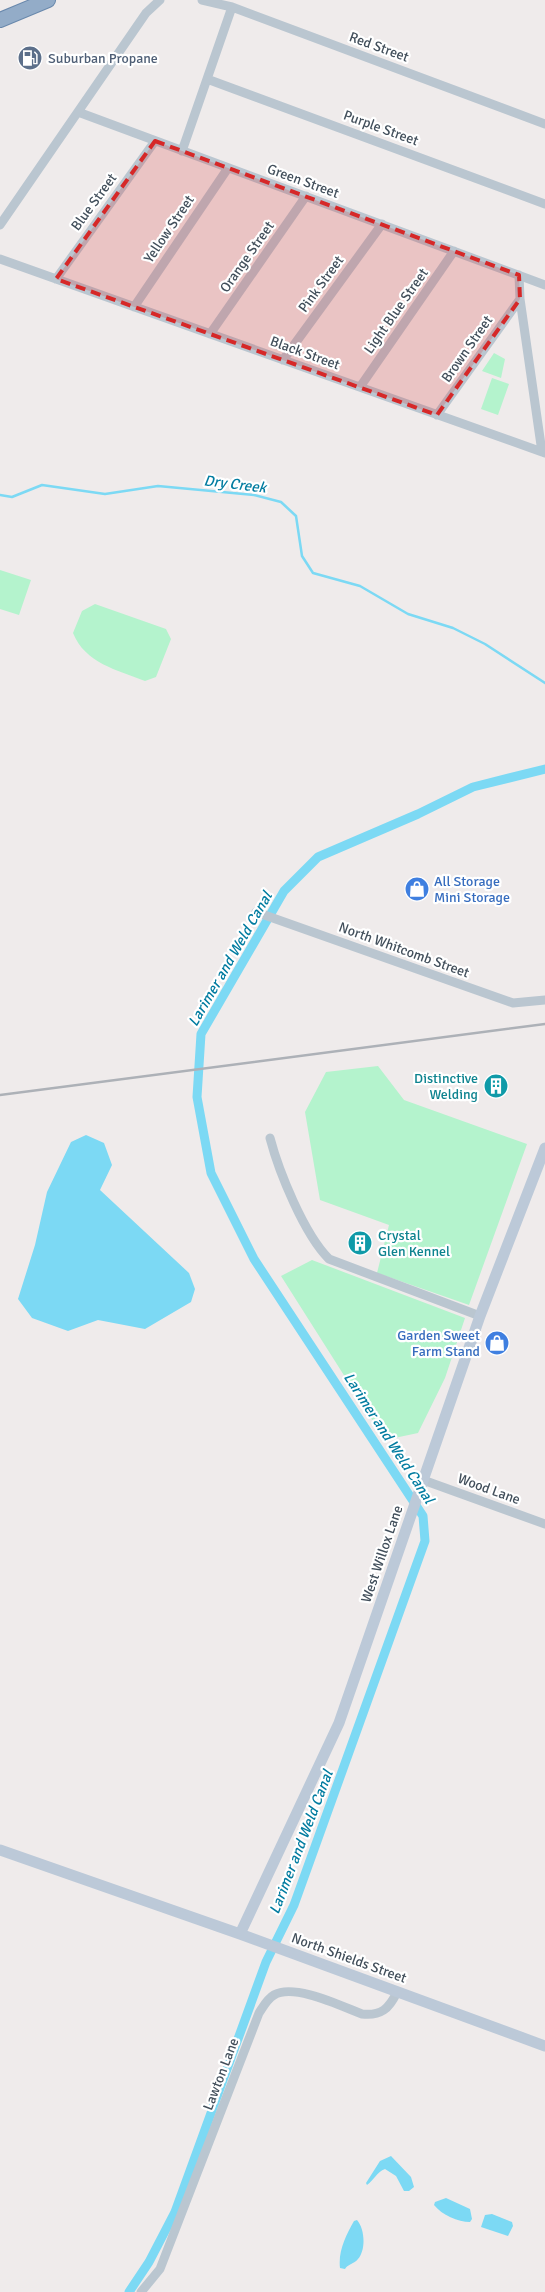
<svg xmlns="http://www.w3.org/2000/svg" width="545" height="2292" font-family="Signika,sans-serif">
<rect width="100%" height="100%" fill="#efebeb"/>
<!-- green -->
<path fill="#b4f3cd" d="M494,353L505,359L501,378L482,371Z
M492,378L509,384L498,415L481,409Z
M0,570L31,580L19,615L0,609Z
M95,604L166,629L171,639L156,677L145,681C117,670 85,663 73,633L82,611Z
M378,1066L404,1100L527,1144L469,1305L377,1273L389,1225L320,1200L305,1112L326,1072Z
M312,1260L465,1318L445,1378L418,1433L385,1440L281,1276Z"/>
<!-- water -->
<path fill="#7cd9f4" d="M86,1135L104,1143L112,1165L100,1190L189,1273L195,1289L191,1302L145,1329L98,1320L68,1331L32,1318L18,1299L35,1245L47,1192L71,1142Z
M391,2156L411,2177L414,2187L409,2191H404L396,2176L385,2169C377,2172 374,2180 367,2185L366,2183L380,2161Z
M446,2198L470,2209L472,2219L470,2222C458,2222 442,2215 434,2205L435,2202Z
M492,2214L512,2222L513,2226L508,2236L481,2227L485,2215Z
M357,2220C365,2229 366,2250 358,2259C354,2264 348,2264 345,2269L340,2268C338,2251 346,2235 354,2221Z"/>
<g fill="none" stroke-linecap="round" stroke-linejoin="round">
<!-- stream -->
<path stroke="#7cd9f4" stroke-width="2.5" d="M0,495L12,497L42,485L105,494L158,486L254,495L281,502L296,516L302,556L313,573L360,586L408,614L453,628L485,644L545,683"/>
<!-- canal -->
<path stroke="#7cd9f4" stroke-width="9" d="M129,2292L149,2262L175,2212L266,1962L294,1905L425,1541L423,1516L254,1259L211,1173L197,1097L201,1034L284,891L318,857L418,814L473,787L545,769"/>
<defs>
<path id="trunk" d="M0,20L48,0"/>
</defs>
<!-- trunk casing -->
<use href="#trunk" stroke="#6988ac" stroke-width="16"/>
<!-- minor -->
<path stroke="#bac6d0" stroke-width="9" d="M202,0L232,7L545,124
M207,79L545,204
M78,112L545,285
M182,151L232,7
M0,225L146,13L160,0
M0,259L545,453
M519,275L520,299L542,452
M56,279L155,141
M134,307L228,168
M210,334L306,196
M283,360L382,224
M360,387L454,251
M437,415L520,299
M256,912L513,1003L545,1000
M270,1138C279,1172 304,1234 329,1259L480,1316
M423,1480L545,1524
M141,2292L160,2269L259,2013C263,2007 267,1999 274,1995C294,1983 341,2006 362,2014C381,2016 389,2009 397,1992"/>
<!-- secondary -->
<path stroke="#bcc9d8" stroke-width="11" d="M0,1850L240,1934L545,2046
M240,1934L339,1723L480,1316L545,1148"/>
<!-- trunk -->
<use href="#trunk" stroke="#93acc8" stroke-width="14"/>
<!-- rail -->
<path stroke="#adb1b7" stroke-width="2.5" d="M0,1095L545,1024"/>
</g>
<!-- marked area -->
<path fill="#d62828" fill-opacity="0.2" stroke="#d62828" stroke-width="4" stroke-dasharray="10 6" stroke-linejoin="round" d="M155,141L519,275L520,299L437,415L56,279Z"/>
<!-- icons -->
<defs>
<symbol id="fuel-disc" viewBox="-11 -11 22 22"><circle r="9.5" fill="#5c6f8a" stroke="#fff"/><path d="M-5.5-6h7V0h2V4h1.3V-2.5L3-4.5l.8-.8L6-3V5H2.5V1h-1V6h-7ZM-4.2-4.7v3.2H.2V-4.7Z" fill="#fff"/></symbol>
<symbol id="shop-disc" viewBox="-11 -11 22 22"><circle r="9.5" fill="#3f7fe0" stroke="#fff"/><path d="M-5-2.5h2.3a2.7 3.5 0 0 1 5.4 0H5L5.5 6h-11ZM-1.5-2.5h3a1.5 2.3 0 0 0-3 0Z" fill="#fff"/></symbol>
<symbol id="building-disc" viewBox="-11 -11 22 22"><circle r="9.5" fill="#0f9aa8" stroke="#fff"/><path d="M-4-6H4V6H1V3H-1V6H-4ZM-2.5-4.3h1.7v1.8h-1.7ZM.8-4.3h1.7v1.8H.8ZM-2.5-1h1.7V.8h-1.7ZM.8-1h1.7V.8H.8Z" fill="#fff"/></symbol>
</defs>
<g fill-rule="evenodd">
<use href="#fuel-disc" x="16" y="44" width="28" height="28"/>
<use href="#shop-disc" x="403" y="875" width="28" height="28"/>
<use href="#building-disc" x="482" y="1072" width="28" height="28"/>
<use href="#building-disc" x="346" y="1229" width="28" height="28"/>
<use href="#shop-disc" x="483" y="1329" width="28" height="28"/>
</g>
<g text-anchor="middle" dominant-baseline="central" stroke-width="4.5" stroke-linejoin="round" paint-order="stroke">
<!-- street labels -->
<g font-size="14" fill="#424f5b" stroke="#fff">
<text transform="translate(379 47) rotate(20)">Red Street</text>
<text transform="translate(381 128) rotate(20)">Purple Street</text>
<text transform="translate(303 181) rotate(20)">Green Street</text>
<text transform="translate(94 202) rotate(-54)">Blue Street</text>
<text transform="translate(169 229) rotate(-56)">Yellow Street</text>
<text transform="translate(247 257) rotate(-55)">Orange Street</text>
<text transform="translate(321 284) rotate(-54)">Pink Street</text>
<text transform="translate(396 311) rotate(-55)">Light Blue Street</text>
<text transform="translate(467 349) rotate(-55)">Brown Street</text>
<text transform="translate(305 353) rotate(20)">Black Street</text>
<text transform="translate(404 950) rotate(20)">North Whitcomb Street</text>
<text transform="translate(489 1489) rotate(20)">Wood Lane</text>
<text transform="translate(382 1554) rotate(-71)">West Willox Lane</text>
<text transform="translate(349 1958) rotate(20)">North Shields Street</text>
<text transform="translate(221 2074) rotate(-69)">Lawton Lane</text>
</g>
<!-- service labels -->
<g font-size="14" fill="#4e5e75" stroke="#fff" text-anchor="start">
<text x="48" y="58">Suburban Propane</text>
</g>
<!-- shop labels -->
<g font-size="14" fill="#366cbe" stroke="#fff" text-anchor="start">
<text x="434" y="881">All Storage<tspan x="434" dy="16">Mini Storage</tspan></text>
<text x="480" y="1335" text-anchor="end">Garden Sweet<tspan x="480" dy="16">Farm Stand</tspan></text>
</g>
<!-- culture labels -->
<g font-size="14" fill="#0d838f" stroke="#fff" text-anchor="end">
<text x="478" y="1078">Distinctive<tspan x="478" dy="16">Welding</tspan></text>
<text x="378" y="1235" text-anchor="start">Crystal<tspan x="378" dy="16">Glen Kennel</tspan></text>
</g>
<!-- water labels -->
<g font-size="15" font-style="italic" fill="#027ca0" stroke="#fff">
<text transform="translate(235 484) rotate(7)">Dry Creek</text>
<text transform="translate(230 959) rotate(-60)">Larimer and Weld Canal</text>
<text transform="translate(389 1438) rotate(57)">Larimer and Weld Canal</text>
<text transform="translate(301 1842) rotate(-69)">Larimer and Weld Canal</text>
</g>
</g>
</svg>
